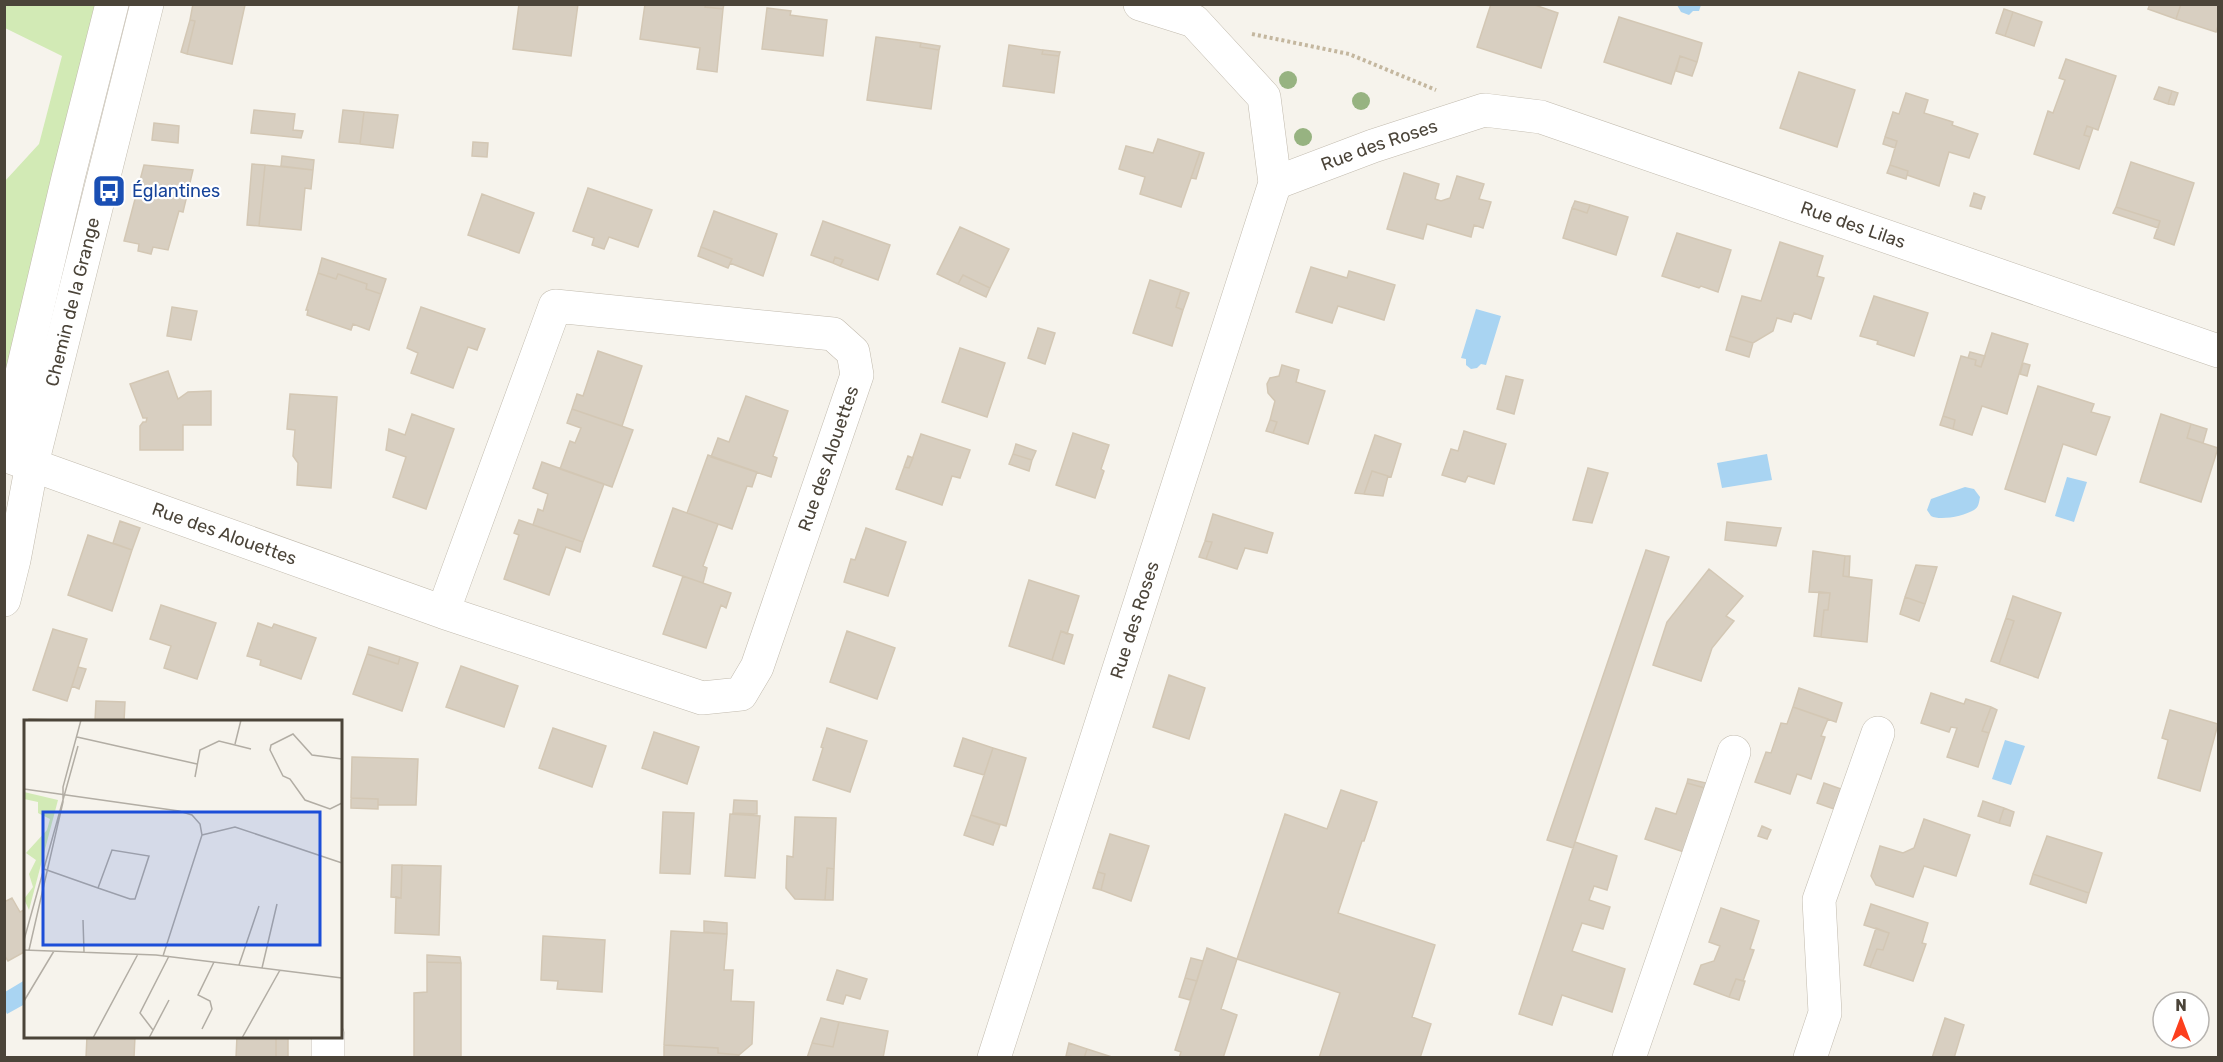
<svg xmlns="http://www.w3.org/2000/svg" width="2223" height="1062" font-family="Rubik,sans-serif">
<rect width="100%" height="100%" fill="#f6f3ec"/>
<!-- green -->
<path fill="#d2eab5" d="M5,5H95L5,377V181L39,144L62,56L5,28Z"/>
<!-- water -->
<path fill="#a9d4f2" d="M1677,5V4L1701,5L1699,11H1693L1689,15L1681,12Z
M1476,309L1501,316L1486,365L1481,364L1477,368L1471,369L1466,365V359L1461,358Z
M1767,454L1772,480L1722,488L1717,463Z
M2067,477L2087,482L2074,522L2055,516Z
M1965,487L1974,489L1980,497C1979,502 1979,507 1974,510C1964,516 1940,521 1931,516L1927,510L1931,499Z
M2005,740L2025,746L2011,785L1992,779Z
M25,980V1004L7,1014L5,1010V992Z"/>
<!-- building -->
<path fill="#d8cfc1" stroke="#d3c7b4" stroke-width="1.5" d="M193,4L245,5L232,64L187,54L195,21L190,20Z
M519,4H578L571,56L513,49Z
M645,4H706L705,7L723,9L717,72L697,69L700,48L640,39Z
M706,4H724L723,9L705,7Z
M1491,4H1532L1558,13L1541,68L1477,47Z
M2150,4H2181L2176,19L2148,9Z
M2181,4H2218V26L2216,32L2176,19Z
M767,8L791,11L790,15L827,20L823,56L762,49Z
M2004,9L2013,12L2005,36L1996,33Z
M2013,12L2042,22L2034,46L2005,36Z
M1619,17L1702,43L1697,62L1680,56L1671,84L1604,62Z
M190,20L195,21L187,54L181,52Z
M876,37L921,43L920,47L939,50L931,109L867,100Z
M921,43L940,46L939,50L920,47Z
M1009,45L1043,50L1042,54L1059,56L1054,93L1003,86Z
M1043,50L1060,52L1059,56L1042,54Z
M1680,56L1697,62L1692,76L1676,71Z
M2066,59L2116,76L2098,130L2087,126L2084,135L2090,137L2079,169L2034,154L2048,111L2053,113L2065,80L2059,78Z
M1799,72L1855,90L1837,147L1780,128Z
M2159,87L2172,91L2168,104L2154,99Z
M2172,91L2178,93L2174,105L2168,104Z
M1906,93L1928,100L1924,113L1953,122L1952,125L1978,134L1969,158L1949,152L1939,186L1907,175L1908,171L1890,165L1897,141L1885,137L1893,112L1899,114Z
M254,110L295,114L293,130L303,131L301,138L251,133Z
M343,110L364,112L360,144L339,142Z
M364,112L398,115L393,148L360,144Z
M154,123L179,126L178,143L152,140Z
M2087,126L2093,128L2090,137L2084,135Z
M1885,137L1897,141L1895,148L1883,144Z
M1158,139L1200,152L1181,207L1140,194L1145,177L1119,169L1126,146L1153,153Z
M473,142L488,143L487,157L472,156Z
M1200,152L1204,153L1196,179L1191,178Z
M282,156L314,160L313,170L281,166Z
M2131,162L2194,183L2174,245L2154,238L2160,221L2116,207Z
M252,164L265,165L259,226L247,225Z
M144,165L193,170L183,212L179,211L168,250L153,247L151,254L138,251L139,244L124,241Z
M265,165L313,170L311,189L305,188L301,230L259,226Z
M1890,165L1908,171L1906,179L1887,173Z
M1404,173L1439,184L1435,199L1441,201L1450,198L1457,176L1484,184L1479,199L1491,202L1483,228L1474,225L1471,237L1427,224L1423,239L1387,229Z
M588,188L652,210L638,247L609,237L604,249L592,245L594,238L573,231Z
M1974,193L1985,197L1981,209L1970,206Z
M482,194L534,213L519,253L468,235Z
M1575,201L1590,205L1587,213L1572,208Z
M1590,205L1628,217L1616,255L1563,238L1572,208L1587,213Z
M2116,207L2160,221L2158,228L2113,213Z
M714,211L777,234L763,276L730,263L732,259L701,247Z
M823,221L890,245L878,280L840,266L843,260L835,257L833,263L811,255Z
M960,227L1009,249L990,288L963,275L958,284L937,274Z
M1677,233L1731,250L1718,292L1701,286L1699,288L1662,276Z
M1780,242L1823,256L1817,276L1824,278L1811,319L1794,313L1791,322L1777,318L1773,331L1753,343L1730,336L1742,296L1761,301Z
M701,247L732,259L728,268L698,256Z
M835,257L843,260L840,266L833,263Z
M322,258L386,279L381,294L366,289L367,284L338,274L336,279L318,273Z
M1311,267L1347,278L1349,271L1395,285L1384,320L1338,306L1332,323L1296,312Z
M318,273L336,279L338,274L367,284L366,289L381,294L369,330L353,324L351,330L307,315L308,310H306Z
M963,275L990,288L986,297L958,284Z
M1150,280L1181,290L1176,307L1183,310L1172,346L1133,333Z
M1181,290L1189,293L1183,310L1176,307Z
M1874,296L1928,313L1914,356L1877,344L1878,341L1860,336Z
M172,307L197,311L191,340L167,336Z
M421,307L485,329L477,350L468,347L453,388L411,373L418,353L407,348Z
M1038,328L1055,333L1045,364L1028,358Z
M1992,333L2028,344L2007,414L1982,406L1972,435L1953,429L1955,420L1943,416L1961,356L1976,360L1975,365L1981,367Z
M1730,336L1753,343L1749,357L1726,350Z
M960,348L1005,363L987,417L942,402Z
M598,351L642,366L622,426L572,409L577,394L583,396Z
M1970,352L1985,356L1981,367L1975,365L1976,360L1968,358Z
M2023,363L2030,365L2027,376L2020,374Z
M1282,365L1299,370L1296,382L1325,391L1308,444L1273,433L1277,422L1270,420L1275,401L1268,393L1267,384L1270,378L1279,376Z
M168,371L178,399L188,392L211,391V425H183V450H140V426L143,422H146L147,418H143L130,384Z
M1506,376L1523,380L1514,414L1497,409Z
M2038,386L2094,404L2091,412L2110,417L2096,455L2063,444L2045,502L2005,489Z
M290,394L337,397L331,488L297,485L298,463L293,456L295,430L287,429Z
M746,396L788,411L773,456L777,458L771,477L711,457L718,438L729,442Z
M572,409L633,430L612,487L560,469L570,441L575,443L581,428L567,423Z
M412,414L454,429L426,509L393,497L406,457L386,450L389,429L405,435Z
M2161,414L2191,424L2187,438L2218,448L2201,502L2140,482Z
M1943,416L1955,420L1953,429L1940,425Z
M1270,420L1277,422L1273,433L1266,431Z
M2191,424L2207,429L2203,443L2187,438Z
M1464,431L1506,444L1494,484L1468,476L1465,482L1442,475L1451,449L1458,451Z
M1073,433L1109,445L1101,469L1104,471L1095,498L1056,485Z
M921,434L970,450L960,478L952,476L942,505L896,489L904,467L909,468Z
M1375,435L1401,444L1391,477L1372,471L1364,494L1355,493Z
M1016,444L1036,451L1032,460L1013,454Z
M1013,454L1032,460L1029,471L1009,464Z
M708,455L757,472L752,487L747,486L732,529L687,513Z
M908,456L913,458L909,468L904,467Z
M542,462L604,484L583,542L533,525L538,509L543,511L548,494L533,488Z
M1588,468L1608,473L1592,523L1573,520Z
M1372,471L1388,476L1383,496L1364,494Z
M673,508L718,524L703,566L707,568L703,583L653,566Z
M1213,514L1273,533L1267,553L1245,548L1237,569L1206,559L1212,542L1205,541Z
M519,520L583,542L580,552L566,547L549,595L504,579L519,535L514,533Z
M120,521L140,528L132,550L113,543Z
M1727,522L1781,528L1776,546L1725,540Z
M866,528L906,542L888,596L844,582L851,559L855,560Z
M88,535L132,550L112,611L68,595Z
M1205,541L1212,542L1206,559L1199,557Z
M1646,550L1669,557L1573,848L1547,840Z
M1813,551L1845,556L1843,576L1872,580L1867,642L1821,637L1824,610H1828L1830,593L1809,592Z
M1845,556H1850L1849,577L1843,576Z
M1916,565L1937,567L1925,604L1905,597Z
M1709,569L1743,596L1726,616L1734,621L1712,648L1701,681L1653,665L1667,622Z
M683,576L731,593L726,608L721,605L706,648L663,634Z
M1029,580L1079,596L1067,634L1061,631L1052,660L1009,646Z
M1819,592L1830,593L1828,610H1824L1821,637L1814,636Z
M2013,596L2061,613L2038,678L1999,664L2014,621L2006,618Z
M1905,597L1925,604L1919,621L1900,614Z
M161,605L216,623L197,679L164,668L171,646L150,639Z
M2006,618L2014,621L1999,664L1991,661Z
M258,623L272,628L274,624L316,638L301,679L260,665L261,660L247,656Z
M53,629L87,639L67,701L33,690Z
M847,631L895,648L877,699L830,682Z
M1061,631L1073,635L1064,664L1052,660Z
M369,647L400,657L398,664L367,654Z
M367,654L398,664L400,657L418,663L402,711L353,694Z
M461,666L518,686L504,727L446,707Z
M78,667L86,669L79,689L72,686Z
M1169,675L1205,688L1189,739L1153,727Z
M1799,688L1842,703L1836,722L1793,707Z
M1931,693L1964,704L1966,699L1991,707L1982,731L1989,733L1978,767L1947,757L1957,728L1951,727L1949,732L1921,723Z
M96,701L125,702L124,722L95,721Z
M1793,707L1828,719L1821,736L1825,737L1811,779L1797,774L1790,794L1755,782L1766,752L1771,753L1781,723L1787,724Z
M1991,707L1997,710L1989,733L1982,731Z
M2170,710L2218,724L2200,791L2158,778L2168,740L2162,738Z
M29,719L57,720V722H29Z
M553,728L606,746L592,787L539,768Z
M827,728L867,741L850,792L813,780L823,748L821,747Z
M654,732L699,747L687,784L642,768Z
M963,738L993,748L984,775L954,766Z
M993,748L1026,758L1006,826L971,815Z
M352,757L418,759L416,805H378V799L351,798Z
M1688,779L1706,783L1705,788L1687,783Z
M1687,783L1705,788L1684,852L1645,839L1656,808L1676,814Z
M1824,783L1841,789L1834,809L1817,803Z
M1341,790L1377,802L1364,841H1362L1338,913L1435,945L1412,1017L1431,1024L1420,1058H1319L1340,993L1237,959L1285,814L1327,829Z
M351,798L378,799V809L351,808Z
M734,800L757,801V814L733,813Z
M1983,801L2004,808L1999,823L1978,816Z
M2004,808L2014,812L2010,826L1999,823Z
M663,812L694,813L690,874L660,873Z
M730,814L760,816L755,878L725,876Z
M971,815L1000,825L993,845L964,835Z
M795,817L836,818L834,869L827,868L825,900L795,899L786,888L787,856L793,857Z
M1924,819L1970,835L1956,876L1924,866L1913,897L1876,885L1871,876L1880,846L1903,853L1914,848Z
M1762,826L1771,830L1767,839L1758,836Z
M1110,834L1149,846L1131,901L1101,890L1105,874L1098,872Z
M2047,836L2102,853L2089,893L2033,874Z
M1575,842L1617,856L1607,890L1594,886L1589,900L1610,907L1603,929L1582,923L1572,951L1625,969L1612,1012L1562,995L1552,1025L1519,1014Z
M392,865H402L401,898L391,897Z
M402,865L441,866L439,935L395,933L396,897L401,898Z
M827,868L834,869L833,900H825Z
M1098,872L1105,874L1101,890L1093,888Z
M2033,874L2089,893L2086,903L2030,884Z
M12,898L20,912L26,909V951L8,961L4,955V902Z
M1871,904L1928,923L1922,943L1926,944L1913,981L1870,967L1877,949L1883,950L1889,933L1864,925Z
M1721,908L1759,921L1750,949L1754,950L1743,981L1736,979L1729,997L1694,984L1701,965L1714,961L1720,946L1709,942Z
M704,921L727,923V934L704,932Z
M1876,928L1889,933L1883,950L1877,949L1870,967L1864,965Z
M671,931L727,934L724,970H733L731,1001L754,1002L752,1044L739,1055L718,1053V1048L664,1045Z
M543,936L605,940L602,992L557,989L558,981L541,980Z
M1207,948L1237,959L1221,1009L1237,1015L1223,1058H1179L1181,1052L1175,1050Z
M427,955L460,957L461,963L427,962Z
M1191,958L1203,961L1197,981L1185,978Z
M427,962L461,963V1058H414V993L427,992Z
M837,970L867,979L860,999L846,995L843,1004L827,1000Z
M1185,978L1197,981L1190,1000L1179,997Z
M1736,979L1745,981L1739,1000L1729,997Z
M821,1018L839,1022L833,1047L812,1043Z
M1945,1018L1964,1025L1954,1058H1932Z
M839,1022L888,1031L883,1058H807L812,1043L833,1047Z
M87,1036H135L134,1058H86Z
M237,1036H276V1058H236Z
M276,1036H288V1058H276Z
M1069,1043L1087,1049L1084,1058L1066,1056Z
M664,1045L718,1048V1053L739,1055V1058H664Z
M1087,1049L1115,1058H1084Z"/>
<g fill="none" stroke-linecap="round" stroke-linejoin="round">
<defs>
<g id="minor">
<path id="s1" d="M1275,183L1373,146L1484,110L1541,117L2218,351"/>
<path d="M4,449L68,178L112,4"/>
<path id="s2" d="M4,455L443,612L702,698L741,694L757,667L857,375L853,352L833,334L555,306L443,612"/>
<path id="s3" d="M4,600L14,560L32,464L147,4"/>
<path d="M328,1036V1058"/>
<path id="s4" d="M994,1058L1275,183L1264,97L1194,21L1140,4"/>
<path d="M1629,1058L1734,752"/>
<path d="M1810,1058L1825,1013L1819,900L1878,733"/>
</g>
</defs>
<!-- minor casing -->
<use href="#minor" stroke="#c2bbae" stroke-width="34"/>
<!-- path -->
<path stroke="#c4b79f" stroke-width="4" stroke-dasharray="3 3" stroke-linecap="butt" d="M1252,34L1349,54L1436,90"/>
<!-- minor -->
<use href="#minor" stroke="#fff" stroke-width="33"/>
</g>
<!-- trees -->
<g fill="#97b381">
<circle cx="1288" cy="80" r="9"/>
<circle cx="1361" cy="101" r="9"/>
<circle cx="1303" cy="137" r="9"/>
</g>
<!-- icons -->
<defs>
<symbol id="bus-square" viewBox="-11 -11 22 22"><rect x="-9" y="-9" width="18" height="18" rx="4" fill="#1a4fb4" stroke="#fff"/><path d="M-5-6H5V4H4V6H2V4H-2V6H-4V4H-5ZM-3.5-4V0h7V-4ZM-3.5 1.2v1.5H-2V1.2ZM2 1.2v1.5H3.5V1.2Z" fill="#fff"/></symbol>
</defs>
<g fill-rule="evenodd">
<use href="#bus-square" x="90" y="172" width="38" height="38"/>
</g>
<g text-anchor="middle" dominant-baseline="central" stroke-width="4.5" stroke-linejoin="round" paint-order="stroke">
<!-- street labels -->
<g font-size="18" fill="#4b4439" stroke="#fff">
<text stroke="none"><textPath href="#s1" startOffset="111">Rue des Roses</textPath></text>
<text stroke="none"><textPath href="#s1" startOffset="609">Rue des Lilas</textPath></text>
<text stroke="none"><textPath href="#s3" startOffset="306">Chemin de la Grange</textPath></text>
<text stroke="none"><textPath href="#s2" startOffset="1030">Rue des Alouettes</textPath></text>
<text stroke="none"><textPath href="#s2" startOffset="234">Rue des Alouettes</textPath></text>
<text stroke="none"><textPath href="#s4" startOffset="460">Rue des Roses</textPath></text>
</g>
<!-- transit labels -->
<g font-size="18" fill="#164399" stroke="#fff" text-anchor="start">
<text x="132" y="191">Églantines</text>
</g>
</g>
<!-- overview -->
<g transform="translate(24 720)">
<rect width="318" height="318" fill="#f6f3ec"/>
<path d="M0,72L34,80L5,190L0,179L9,167L5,154L12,140L2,133L23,110L26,99L14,93V82L0,79Z" fill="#d2eab5"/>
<path fill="none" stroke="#b2ada4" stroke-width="1.5" d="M53,17L173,44M211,24L217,0M318,39L288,35L269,14L247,25L246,30L259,56L266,59L281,80L306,89L318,83M171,57L176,30L195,21L227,29M0,69L155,91L168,95L176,104L178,115L139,236M178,115L211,107L318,143M20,149L74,168L106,179H111L125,136L88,130L74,168M59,200L60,232M0,220L54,26M0,230L132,235L318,258M5,230L39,82V67L57,0M215,245L235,186M238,248L253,184M0,281L30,231M178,309L188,289L186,281L174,275L190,242M129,310L116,293L145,236M69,318L114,234M125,318L145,280M218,318L256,250"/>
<path fill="#1d4ed8" fill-opacity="0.15" stroke="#1d4ed8" stroke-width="3" d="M19,92H296V225H19Z"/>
<rect width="318" height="318" fill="none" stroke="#4b4439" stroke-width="3"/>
</g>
<!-- border -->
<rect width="2223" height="1062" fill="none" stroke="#4b4439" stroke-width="12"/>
<!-- north arrow -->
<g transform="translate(2181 1020)"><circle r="28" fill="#ffffff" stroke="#b7b4b0" stroke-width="1.5"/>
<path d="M0-4.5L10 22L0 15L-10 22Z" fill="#fc3f1d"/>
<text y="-9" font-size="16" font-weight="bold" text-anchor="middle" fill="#4b4439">N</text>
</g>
</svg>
